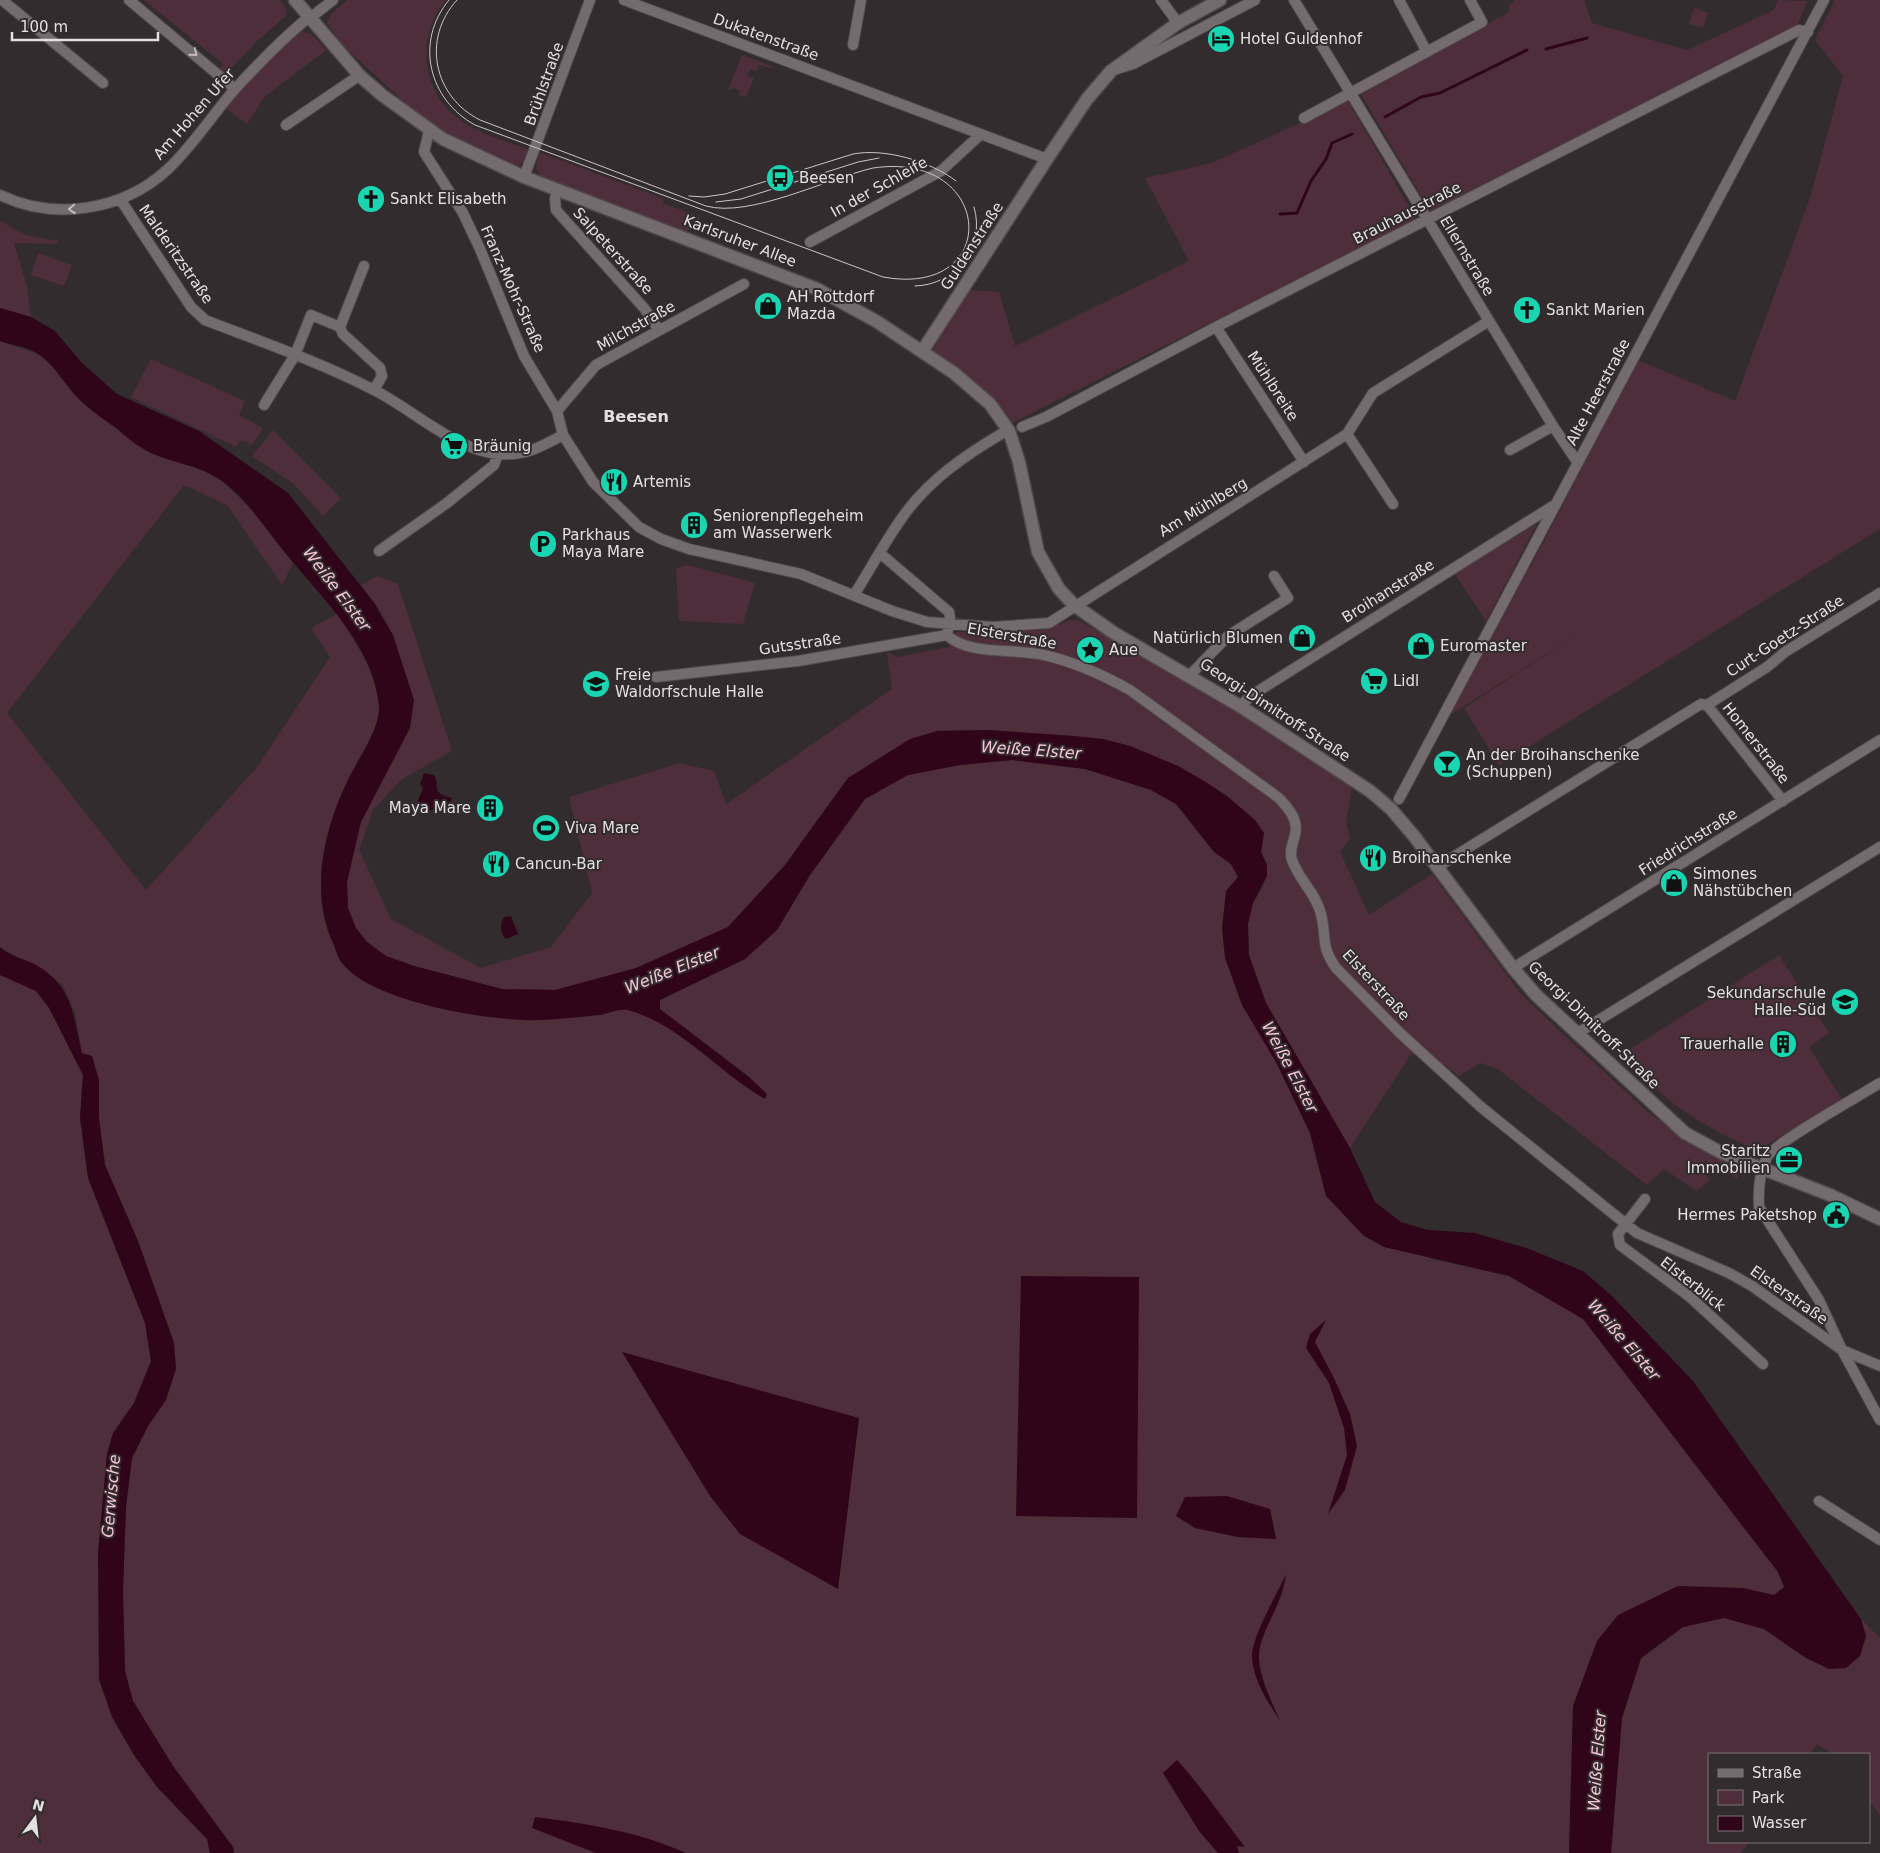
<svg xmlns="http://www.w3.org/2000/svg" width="1880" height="1853" font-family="'DejaVu Sans',sans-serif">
<rect width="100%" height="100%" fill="#332c2e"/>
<!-- green -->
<path fill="#4e2e3a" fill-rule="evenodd" d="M144,0H280L287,11L286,16L257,41L228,72L224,73L219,70L223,64Z
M347,0H446C416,35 421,92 459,119C479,134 506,141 530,150L527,158L517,167L485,156L437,128L414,111L339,42L327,22L331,14Z
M1515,0H1584L1592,23L1687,50L1774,10L1778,0L1807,1L1798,24L1430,211L1359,91L1508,13L1510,4Z
M1835,0H1880V529L1499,765L1464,708L1586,629L1450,715L1524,572L1531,566L1638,360L1735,401L1810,198L1843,76L1815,40Z
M1694,8L1708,13L1703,28L1689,24Z
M302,29L305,33L312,34L326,50L264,97L247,124L223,106L235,89Z
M742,55L778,69L759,65L756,71L750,69L747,76L754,78L746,97L739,95L740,91L735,88L728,90Z
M1348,101L1416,219L1012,423C989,393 963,372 932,351L969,290L999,292L1015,346L1189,261L1145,178L1212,163Z
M539,152L664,199L663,203L700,217L697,223L688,231L680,230L542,179L536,169Z
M0,221L26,235L58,241L57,244L14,243L27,286L31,317L0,308Z
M38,253L72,265L64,286L31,275Z
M0,341L38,354L53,367L78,398L148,451L196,466L221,480L249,507L293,563L282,585L228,506L184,485L7,713L146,890L258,766L330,657L311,628L337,614C354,640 381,679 379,710C379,729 359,758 350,776C326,825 308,891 333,943C336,950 338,958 343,964C349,971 358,977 366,983L601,1014C609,1013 620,1008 627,1009C664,1014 728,1078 765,1099L749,1077L659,1008L660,1000L745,959L777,930L810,875L865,799L908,775L960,765L1012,760L1085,769L1151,790L1176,804L1214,852L1231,864L1239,877L1227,891L1222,928L1277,1064L1310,1133L1326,1196L1431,1259L1509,1276L1583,1319L1778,1571L1784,1587L1774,1595L1743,1588L1618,1615L1597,1641L1573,1706L1569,1853H234L233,1847L173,1766L133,1701L125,1671L123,1592L126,1507L132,1458L148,1426L166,1400L174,1343L138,1241L105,1165L99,1118V1080L82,1053L75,1012L62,984L0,947ZM1270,1509L1276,1539L1238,1537L1195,1528Z
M151,359L245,401L239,415L263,428L252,445L241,440L236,447L131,397Z
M273,430L341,498L323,516L294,484L252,456Z
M1537,524L1486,621L1454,573Z
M688,565L755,583L743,624L679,621L676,569Z
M378,576L398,584L452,751L402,779L373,810L359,850L391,919L481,968L551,947L592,893L569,797L680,763L714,771L726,804L892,689L887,652L897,657L949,647L956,632L1044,630L1070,620H1078L1206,692L1352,787L1346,822L1350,839L1340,852L1369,915L1432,874L1521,994L1565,1036L1650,1114L1682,1137L1740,1163L1738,1179L1705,1161L1701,1168L1710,1180L1697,1191L1664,1169L1647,1185L1499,1070L1481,1063L1458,1076L1445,1065L1411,1054L1350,1148L1266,1003L1249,955L1248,924L1253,903L1263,887L1267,865L1261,852L1264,833L1204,781L1178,766L1130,746L1103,739L1074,736L988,730L937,731L848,778L785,865L728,927L636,968L555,990L502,989L414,966L386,956L367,942L356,928L348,908L347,882L352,854L361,822L380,784L393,635L375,604L361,585Z
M1779,955L1829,1033L1809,1047L1842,1099L1758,1150C1700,1127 1663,1100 1621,1055Z
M0,975L36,991L49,1007L83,1075L80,1118L88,1178L145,1323L151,1361L134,1403L113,1433L107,1454L98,1553L99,1679L112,1717L134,1755L157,1787L207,1839L210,1853H0Z
M1724,1618L1764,1629L1806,1658L1866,1636L1861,1619L1880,1638V1816L1869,1799V1754H1832L1817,1744L1809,1754H1709V1842H1749L1741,1853H1611L1622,1718L1641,1659L1683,1627Z"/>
<!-- water -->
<path fill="#30051a" d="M0,308L31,317L55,331L82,363L117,394L199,431L288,493L375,604L393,635L414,700L410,728L361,822L347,882L348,908L356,928L367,942L386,956L414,966L502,989L555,990L636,968L728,927L785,865L848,778L910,739L937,731L988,730L1074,736L1103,739L1130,746L1178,766L1204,781L1227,796L1255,820L1264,833L1261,852L1267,865V876L1253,903L1248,924L1249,955L1266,1003L1350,1148L1375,1202L1401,1222L1428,1230L1475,1233L1529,1249L1583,1271L1611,1295L1693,1381L1861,1619L1866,1636L1860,1656L1846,1668L1829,1669L1806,1658L1764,1629L1724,1618L1683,1627L1641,1658L1622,1718L1611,1853H1569L1573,1706L1597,1641L1618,1615L1678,1586L1743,1588L1774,1595L1784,1587L1778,1572L1583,1319L1509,1276L1384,1247L1364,1236L1326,1196L1310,1133L1277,1064L1242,1005L1225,958L1222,928L1226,891L1238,877L1231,864L1214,852L1176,804L1151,790L1085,769L1012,760L960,765L908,775L865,799L810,875L777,930L745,959L660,1000V1009L749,1077L767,1094L765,1099C719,1073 682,1026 631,1011C621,1007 610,1013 600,1015C581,1017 561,1019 542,1020C493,1022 373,1003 342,963C338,958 336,951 334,945C308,891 325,823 352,772C361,755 380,727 379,707C374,644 320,597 283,550C264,527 245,496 219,479C196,464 170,463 147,451C136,445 125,436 116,428C102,418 87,408 76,396C63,382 53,363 37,353C26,347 12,345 0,341Z
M424,773L434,775C441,787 429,792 452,798L451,801L430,811L420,808L418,800L423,789L420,784Z
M511,916L518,934L506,939C500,934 500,922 504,917Z
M0,947C11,957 26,959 38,966C74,988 73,1017 82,1053L92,1056L99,1080V1118L105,1165L138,1241L160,1303L174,1343L176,1369L166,1400L148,1426L132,1458L126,1507L123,1592L125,1671L133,1701L173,1766L233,1847L234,1853H210L207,1839L157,1787L134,1755L112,1717L99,1679L98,1553L107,1454L113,1433L134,1403L151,1361L145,1323L88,1178L80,1118L83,1075L49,1008L36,991L0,975Z
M1021,1276L1139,1277L1137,1518L1016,1516Z
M1326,1320L1315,1342L1333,1376L1350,1414L1357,1446L1345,1490L1328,1514L1347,1455L1344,1428L1329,1383L1306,1348L1310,1334Z
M622,1352L859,1418L838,1589L740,1534L710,1496Z
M1227,1496L1270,1509L1276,1539L1238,1537L1195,1528L1176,1516L1185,1497Z
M1286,1574C1282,1604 1269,1617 1261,1643C1253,1667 1271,1699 1280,1721C1268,1702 1253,1680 1252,1657C1252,1635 1277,1595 1286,1574Z
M1177,1760C1202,1787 1222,1818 1245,1847L1237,1846L1239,1853H1218L1199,1831L1163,1773Z
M535,1817C589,1824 636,1831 686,1853H596L532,1828Z"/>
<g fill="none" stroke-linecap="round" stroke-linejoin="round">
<!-- stream -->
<path stroke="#30051a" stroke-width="3" d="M1546,49L1587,38
M1385,117L1421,97L1440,93L1527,50
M1280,214L1297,213L1311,181L1326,159L1332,143L1352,134"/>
<defs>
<path id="street" d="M2,0L103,83
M129,0L235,89
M624,0L1047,159
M1161,0L1178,23
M1294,0L1553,426L1578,463
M1399,0L1427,52
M310,18L333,0
M853,45L861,0
M1117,69L1133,64L1255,0
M1304,118L1482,22L1470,0
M286,125L360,75
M429,131L424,152L463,213L480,249L524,356L557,411L563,435L593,482L639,527L661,539L689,549L801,574L892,611L927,622L993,627L1049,623L1347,434L1373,393L1489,321
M524,177L590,0
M557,190L555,199L556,210L644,308L659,330
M0,195C54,221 122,211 167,170C193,146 212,115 235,89C258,64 283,38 309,17
M120,199L191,307L205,320C262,342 320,362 374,390C412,409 456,451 499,454C525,456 541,447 563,435
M810,242L941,171L981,134
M340,327L364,266
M1216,327L1304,462
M264,405L295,355L311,315L340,327L343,334L380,368L382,376L374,390
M557,411L596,365L744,284
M1022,427L1046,417L1216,327L1799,30L1808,32
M1347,434L1393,504
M1510,450L1553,426
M379,551L447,503L494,465L498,454
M881,554L949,612L950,618L947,635C968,656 1016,648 1044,655C1075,662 1103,675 1130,690L1279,798C1288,808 1299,819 1295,835C1293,843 1289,851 1292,860C1299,880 1316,893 1321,914C1327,938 1320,945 1336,968L1400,1033L1481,1107L1637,1233L1729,1273L1752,1286L1842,1350L1880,1366
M854,595C872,567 887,537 907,511C932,478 966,455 1001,434
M1190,675L1228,636L1288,598L1274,576
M656,677L798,661L947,635
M1707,705L1767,667L1785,652L1880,593
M1707,705L1783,801
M1240,706L1252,695L1553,506
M1399,799L1824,0
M1437,867L1701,704L1707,705
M1513,968L1880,740
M1576,1034L1880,847
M1880,1083C1861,1095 1774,1143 1767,1157C1759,1173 1758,1190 1759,1207L1819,1300L1842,1350L1880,1420
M1645,1199L1618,1234L1620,1245L1690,1297L1763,1364
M1819,1501L1880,1540"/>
<path id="secondary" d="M295,0L360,76L382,95L443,139L524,177L817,289L876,321L954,373L990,404L1009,431L1019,462L1038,552L1059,589L1074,605L1114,633L1240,706L1370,791L1391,809L1414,836L1513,968L1536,995L1685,1133L1720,1152L1830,1195L1880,1219
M923,350L1047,159L1087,99L1111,71L1178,23L1220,0"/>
</defs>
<!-- street casing -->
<use href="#street" stroke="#4f494c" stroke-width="12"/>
<!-- secondary casing -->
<use href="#secondary" stroke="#4f494c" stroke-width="15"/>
<!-- street -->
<use href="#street" stroke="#736b6e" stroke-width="10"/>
<!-- secondary -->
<use href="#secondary" stroke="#736b6e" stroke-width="12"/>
<!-- tram -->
<path stroke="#cac5c7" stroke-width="1" d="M449,0C414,42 429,100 475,125L883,277C1003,299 995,150 873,168C826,179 750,218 706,206L480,120C434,97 421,39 457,0
M689,196L704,197L725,194L853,154C885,148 930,161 956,181
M716,202L741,199L858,162L879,158
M915,286C955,285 986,248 974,207"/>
</g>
<!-- one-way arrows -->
<defs><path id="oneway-chevron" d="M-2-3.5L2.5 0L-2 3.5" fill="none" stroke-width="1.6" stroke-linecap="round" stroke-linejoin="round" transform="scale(1.25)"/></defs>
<g stroke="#c2bcbe">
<use href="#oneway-chevron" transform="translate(194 53) rotate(39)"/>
<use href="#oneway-chevron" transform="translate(72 209) rotate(176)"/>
</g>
<!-- icons -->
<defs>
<symbol id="hotel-disc" viewBox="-11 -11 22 22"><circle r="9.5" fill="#19d5b2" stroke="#332c2e"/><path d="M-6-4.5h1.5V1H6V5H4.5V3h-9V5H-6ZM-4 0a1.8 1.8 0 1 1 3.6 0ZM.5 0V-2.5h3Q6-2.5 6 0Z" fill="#111"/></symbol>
<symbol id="bus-disc" viewBox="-11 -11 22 22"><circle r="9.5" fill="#19d5b2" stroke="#332c2e"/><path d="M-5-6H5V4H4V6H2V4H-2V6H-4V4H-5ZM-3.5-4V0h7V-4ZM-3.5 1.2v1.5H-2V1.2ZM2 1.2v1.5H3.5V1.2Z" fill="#111"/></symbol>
<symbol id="church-disc" viewBox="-11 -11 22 22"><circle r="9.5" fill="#19d5b2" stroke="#332c2e"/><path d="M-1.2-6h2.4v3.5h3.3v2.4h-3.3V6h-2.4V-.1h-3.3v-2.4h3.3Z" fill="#111"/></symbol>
<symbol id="shop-disc" viewBox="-11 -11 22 22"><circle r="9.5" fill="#19d5b2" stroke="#332c2e"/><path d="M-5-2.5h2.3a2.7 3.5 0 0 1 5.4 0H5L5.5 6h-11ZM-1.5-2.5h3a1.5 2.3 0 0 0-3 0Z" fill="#111"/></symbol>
<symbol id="supermarket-disc" viewBox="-11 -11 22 22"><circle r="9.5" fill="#19d5b2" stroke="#332c2e"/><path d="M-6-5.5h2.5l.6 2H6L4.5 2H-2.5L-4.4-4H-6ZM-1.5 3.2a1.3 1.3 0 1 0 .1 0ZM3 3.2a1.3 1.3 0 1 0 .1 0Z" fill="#111"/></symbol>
<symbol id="restaurant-disc" viewBox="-11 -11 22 22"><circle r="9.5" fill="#19d5b2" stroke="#332c2e"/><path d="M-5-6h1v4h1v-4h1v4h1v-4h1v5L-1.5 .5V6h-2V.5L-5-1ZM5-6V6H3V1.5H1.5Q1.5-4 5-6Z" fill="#111"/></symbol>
<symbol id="building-disc" viewBox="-11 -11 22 22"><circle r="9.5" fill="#19d5b2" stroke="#332c2e"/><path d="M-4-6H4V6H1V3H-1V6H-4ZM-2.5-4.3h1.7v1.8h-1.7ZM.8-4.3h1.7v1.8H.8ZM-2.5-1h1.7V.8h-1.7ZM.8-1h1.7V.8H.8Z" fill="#111"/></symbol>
<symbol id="parking-disc" viewBox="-11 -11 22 22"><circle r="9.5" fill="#19d5b2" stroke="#332c2e"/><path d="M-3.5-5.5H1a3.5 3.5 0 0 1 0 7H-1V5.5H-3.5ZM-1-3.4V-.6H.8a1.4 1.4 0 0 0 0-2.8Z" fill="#111"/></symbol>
<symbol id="sight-disc" viewBox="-11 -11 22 22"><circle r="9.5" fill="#19d5b2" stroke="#332c2e"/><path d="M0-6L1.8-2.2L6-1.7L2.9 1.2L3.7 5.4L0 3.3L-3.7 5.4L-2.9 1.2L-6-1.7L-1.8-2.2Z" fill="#111"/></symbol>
<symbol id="school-disc" viewBox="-11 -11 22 22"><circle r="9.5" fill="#19d5b2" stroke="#332c2e"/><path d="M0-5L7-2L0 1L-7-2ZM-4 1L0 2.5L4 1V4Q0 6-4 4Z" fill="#111"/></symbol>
<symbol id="bar-disc" viewBox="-11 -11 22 22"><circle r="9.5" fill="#19d5b2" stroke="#332c2e"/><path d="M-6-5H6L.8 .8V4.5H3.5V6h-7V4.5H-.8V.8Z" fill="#111"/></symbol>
<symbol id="stadium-disc" viewBox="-11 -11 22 22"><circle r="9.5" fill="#19d5b2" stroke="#332c2e"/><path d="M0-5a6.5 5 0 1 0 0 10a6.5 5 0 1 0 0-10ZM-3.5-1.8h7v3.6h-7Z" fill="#111"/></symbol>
<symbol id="office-disc" viewBox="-11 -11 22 22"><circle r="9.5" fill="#19d5b2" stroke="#332c2e"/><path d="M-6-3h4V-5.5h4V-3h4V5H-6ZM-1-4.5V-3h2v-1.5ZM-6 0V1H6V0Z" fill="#111"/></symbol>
<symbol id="civic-disc" viewBox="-11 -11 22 22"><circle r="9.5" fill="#19d5b2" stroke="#332c2e"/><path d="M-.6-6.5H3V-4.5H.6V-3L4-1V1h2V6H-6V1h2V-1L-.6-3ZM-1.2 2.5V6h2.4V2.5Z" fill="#111"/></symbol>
</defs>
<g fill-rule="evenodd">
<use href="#hotel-disc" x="1205" y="23" width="32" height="32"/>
<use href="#bus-disc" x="764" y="162" width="32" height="32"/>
<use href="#church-disc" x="355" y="183" width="32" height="32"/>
<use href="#shop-disc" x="752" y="290" width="32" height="32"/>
<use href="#church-disc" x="1511" y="294" width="32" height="32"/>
<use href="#supermarket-disc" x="438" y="430" width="32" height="32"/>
<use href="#restaurant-disc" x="598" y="466" width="32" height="32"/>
<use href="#building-disc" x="678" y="509" width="32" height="32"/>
<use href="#parking-disc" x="527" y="528" width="32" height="32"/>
<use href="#shop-disc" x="1286" y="622" width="32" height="32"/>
<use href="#shop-disc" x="1405" y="630" width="32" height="32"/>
<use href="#sight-disc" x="1074" y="634" width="32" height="32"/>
<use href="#supermarket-disc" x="1358" y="665" width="32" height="32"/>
<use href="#school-disc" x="580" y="668" width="32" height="32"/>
<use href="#bar-disc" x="1431" y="748" width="32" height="32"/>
<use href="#building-disc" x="474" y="792" width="32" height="32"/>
<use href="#stadium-disc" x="530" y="812" width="32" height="32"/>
<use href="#restaurant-disc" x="1357" y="842" width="32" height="32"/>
<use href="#restaurant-disc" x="480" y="848" width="32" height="32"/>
<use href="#shop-disc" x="1658" y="867" width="32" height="32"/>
<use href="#school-disc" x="1829" y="986" width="32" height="32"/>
<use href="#building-disc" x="1767" y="1028" width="32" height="32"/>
<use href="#office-disc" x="1773" y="1144" width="32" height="32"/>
<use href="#civic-disc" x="1820" y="1199" width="32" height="32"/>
</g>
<g text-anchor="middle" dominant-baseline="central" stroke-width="4" stroke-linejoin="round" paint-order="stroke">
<!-- street labels -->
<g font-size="15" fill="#e4dfe1" stroke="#332c2e">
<text transform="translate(766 37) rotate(20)">Dukatenstraße</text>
<text transform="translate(544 84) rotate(-70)">Brühlstraße</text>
<text transform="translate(194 114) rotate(-49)">Am Hohen Ufer</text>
<text transform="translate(879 187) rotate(-29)">In der Schleife</text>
<text transform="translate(1407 213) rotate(-27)">Brauhausstraße</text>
<text transform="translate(740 241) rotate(21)">Karlsruher Allee</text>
<text transform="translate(972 246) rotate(-57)">Guldenstraße</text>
<text transform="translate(613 251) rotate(48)">Salpeterstraße</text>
<text transform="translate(176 254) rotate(55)">Malderitzstraße</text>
<text transform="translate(1467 256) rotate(59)">Ellernstraße</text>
<text transform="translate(513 289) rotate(66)">Franz-Mohr-Straße</text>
<text transform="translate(636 326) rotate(-29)">Milchstraße</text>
<text transform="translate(1273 386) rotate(57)">Mühlbreite</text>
<text transform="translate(1598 392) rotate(-62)">Alte Heerstraße</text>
<text transform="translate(1203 507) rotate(-31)">Am Mühlberg</text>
<text transform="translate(1388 591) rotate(-32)">Broihanstraße</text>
<text transform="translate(1012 636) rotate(10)">Elsterstraße</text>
<text transform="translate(1785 636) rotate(-33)">Curt-Goetz-Straße</text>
<text transform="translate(800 644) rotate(-8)">Gutsstraße</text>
<text transform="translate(1275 710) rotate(33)">Georgi-Dimitroff-Straße</text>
<text transform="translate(1756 743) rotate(52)">Homerstraße</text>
<text transform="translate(1688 842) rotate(-32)">Friedrichstraße</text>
<text transform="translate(1376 985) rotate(47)">Elsterstraße</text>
<text transform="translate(1594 1025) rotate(44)">Georgi-Dimitroff-Straße</text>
<text transform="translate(1693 1284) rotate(38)">Elsterblick</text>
<text transform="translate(1789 1295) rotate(35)">Elsterstraße</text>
</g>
<!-- poi labels -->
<g font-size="15" fill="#e4dfe1" stroke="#332c2e" text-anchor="start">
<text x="1240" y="39">Hotel Guldenhof</text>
<text x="799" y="178">Beesen</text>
<text x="390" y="199">Sankt Elisabeth</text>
<text x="787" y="297">AH Rottdorf<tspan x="787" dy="17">Mazda</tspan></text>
<text x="1546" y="310">Sankt Marien</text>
<text x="473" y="446">Bräunig</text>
<text x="633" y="482">Artemis</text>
<text x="713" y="516">Seniorenpflegeheim<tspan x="713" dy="17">am Wasserwerk</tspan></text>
<text x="562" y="535">Parkhaus<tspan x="562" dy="17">Maya Mare</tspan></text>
<text x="1283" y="638" text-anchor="end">Natürlich Blumen</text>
<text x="1440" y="646">Euromaster</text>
<text x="1109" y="650">Aue</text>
<text x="615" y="675">Freie<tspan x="615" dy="17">Waldorfschule Halle</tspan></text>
<text x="1393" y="681">Lidl</text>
<text x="1466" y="755">An der Broihanschenke<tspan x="1466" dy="17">(Schuppen)</tspan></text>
<text x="471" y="808" text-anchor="end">Maya Mare</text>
<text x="565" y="828">Viva Mare</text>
<text x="1392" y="858">Broihanschenke</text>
<text x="515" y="864">Cancun-Bar</text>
<text x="1693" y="874">Simones<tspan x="1693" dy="17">Nähstübchen</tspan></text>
<text x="1826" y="993" text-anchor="end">Sekundarschule<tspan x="1826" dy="17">Halle-Süd</tspan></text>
<text x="1764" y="1044" text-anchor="end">Trauerhalle</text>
<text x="1770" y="1151" text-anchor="end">Staritz<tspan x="1770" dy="17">Immobilien</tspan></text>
<text x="1817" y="1215" text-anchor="end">Hermes Paketshop</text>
</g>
<!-- neighbourhood labels -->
<g font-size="16" font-weight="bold" fill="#e4dfe1" stroke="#332c2e">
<text x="636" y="416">Beesen</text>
</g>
<!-- water labels -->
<g font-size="16" font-style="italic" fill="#f8c5d7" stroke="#332c2e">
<text transform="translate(337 589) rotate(53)">Weiße Elster</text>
<text transform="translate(1031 750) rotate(4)">Weiße Elster</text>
<text transform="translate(672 970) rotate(-22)">Weiße Elster</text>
<text transform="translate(1290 1067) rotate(62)">Weiße Elster</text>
<text transform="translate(1624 1340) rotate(49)">Weiße Elster</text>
<text transform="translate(111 1496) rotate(-85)">Gerwische</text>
<text transform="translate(1597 1761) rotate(-86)">Weiße Elster</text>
</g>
</g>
<!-- legend -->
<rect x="1708" y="1753" width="162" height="90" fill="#332c2e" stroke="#7a7476"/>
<rect x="1718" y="1769" width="25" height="8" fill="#736b6e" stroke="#7a7476"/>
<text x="1752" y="1778" font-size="15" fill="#e4dfe1">Straße</text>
<rect x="1718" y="1790" width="25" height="15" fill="#4e2e3a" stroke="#7a7476"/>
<text x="1752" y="1803" font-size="15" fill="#e4dfe1">Park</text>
<rect x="1718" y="1816" width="25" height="15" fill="#30051a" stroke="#7a7476"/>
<text x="1752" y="1828" font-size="15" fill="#e4dfe1">Wasser</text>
<!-- north arrow -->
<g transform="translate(35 1818) rotate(15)" stroke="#332c2e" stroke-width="4" paint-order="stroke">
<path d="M0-4L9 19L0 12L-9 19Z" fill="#e4dfe1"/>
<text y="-8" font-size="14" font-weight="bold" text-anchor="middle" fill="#e4dfe1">N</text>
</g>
<!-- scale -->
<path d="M12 32v8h146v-8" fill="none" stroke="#e4dfe1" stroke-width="2.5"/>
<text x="20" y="32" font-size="15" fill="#e4dfe1" stroke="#332c2e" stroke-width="4" paint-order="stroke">100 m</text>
</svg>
